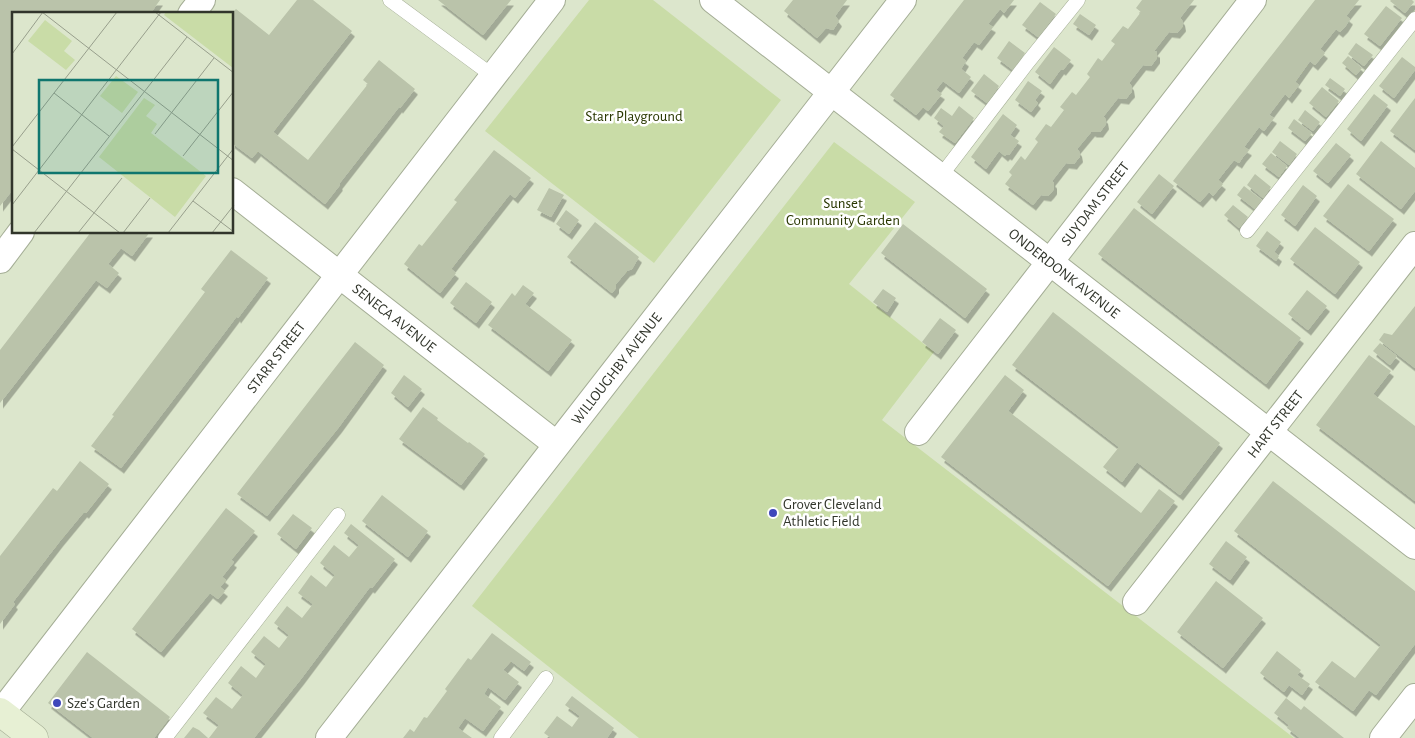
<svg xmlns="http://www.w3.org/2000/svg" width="1415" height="738" font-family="'Alegreya Sans',sans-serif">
<defs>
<filter id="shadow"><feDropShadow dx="3" dy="5.5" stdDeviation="0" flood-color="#0004"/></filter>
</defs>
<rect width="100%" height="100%" fill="#dce6cc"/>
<!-- green -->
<path fill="#c9dca7" d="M589,0H653L781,100L654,263L485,131Z
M834,142L915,202L849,284L934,352L882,420L1294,738H639L472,606Z"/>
<!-- building -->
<path fill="#bac3aa" filter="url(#shadow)" d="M0,0H160L150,14H14V188L0,206Z
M297,0H313L352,31L273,132L308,160L368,84L363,80L379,60L415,89L400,108L399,107L339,184L340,185L325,204L258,151L252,158L232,143V13L236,9L269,35Z
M438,0H511L483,35Z
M793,0H847L835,16L839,21L833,30L826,28L817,38L784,11Z
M964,0H1014L1004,13L1000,9L988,24L993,27L979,45L974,42L962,58L966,61L961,69L971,77L959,93L943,81L936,90L942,94L928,111L923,107L916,115L890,95Z
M1142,0H1194L1180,18L1182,20L1183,26L1177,33L1169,32L1154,51L1157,52V58L1151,66L1143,65L1129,83L1131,85L1132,92L1129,95L1126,99L1118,98L1103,117L1105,118L1106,124L1100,132H1094L1092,131L1077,149L1079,151L1080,157L1077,160L1074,164L1066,163L1052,181L1054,183V189L1051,193L1048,196L1041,195L1033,205L1005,184L1012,175L1009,172L1021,156L1025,160L1038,142L1035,139L1046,124L1051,127L1064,110L1060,107L1072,92L1076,95L1090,77L1087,74L1098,58L1102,61L1115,44L1111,41L1123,26L1128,29L1141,12L1136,8Z
M1315,0H1359L1346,16L1350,19L1345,27L1340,32L1336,29L1320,49L1325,53L1315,65L1310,61L1295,82L1299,85L1289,98L1285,94L1269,115L1274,118L1264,131L1259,127L1244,147L1249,150L1243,157L1239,163L1234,160L1218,180L1223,184L1213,196L1209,192L1200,202L1173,181Z
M1391,0H1412L1414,2L1405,13L1390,1Z
M1040,2L1056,14L1038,37L1022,25Z
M1386,6L1402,18L1380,46L1364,34Z
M1080,14L1096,25L1089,35L1073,24Z
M1009,41L1025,53L1013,70L997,58Z
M1356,43L1373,55L1364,66L1348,54Z
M1054,47L1071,60L1063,70L1061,69L1050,84L1035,72Z
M1348,56L1362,68L1356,75L1342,63Z
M1402,57L1415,67V70L1394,98L1379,86Z
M984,74L999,86L987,103L971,91Z
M1330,78L1345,89L1340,96L1325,85Z
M1028,81L1042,91L1035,100L1038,103L1031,112L1015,100Z
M1322,87L1339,101L1326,117L1309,103Z
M1374,94L1388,105L1361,141L1347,129Z
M1415,98V150L1390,131Z
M959,106L974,118L955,143L939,132L944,126L934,118L941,108L952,116Z
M1305,110L1320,122L1313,131L1298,120Z
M1003,114L1017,125L1010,135L1019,141L1009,155L1007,154L1005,156L999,151L986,169L971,157Z
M1294,119L1312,133L1305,141L1288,128Z
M1280,141L1297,154L1289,165L1272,152Z
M1381,141L1415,168V191L1401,209L1356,174Z
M1336,143L1351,155L1328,183L1313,171Z
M494,150L531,178L515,198L510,194L451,269L456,273L440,293L404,264L419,244L422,246L457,202L454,200Z
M1271,153L1287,166L1279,177L1262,164Z
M1159,174L1174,186L1152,214L1137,202Z
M1255,174L1271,187L1263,198L1247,185Z
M1348,184L1394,219L1369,251L1323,216Z
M1303,185L1317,196L1295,226L1281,215Z
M1244,186L1262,200L1255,209L1237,195Z
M549,188L564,195L551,217L537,210Z
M1233,205L1248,217L1239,228L1224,215Z
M1134,208L1301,338L1266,384L1098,254Z
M566,210L579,220L569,234L556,224Z
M595,222L639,257L632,269L627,271L616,284V288L612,293L567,257Z
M903,224L987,289L965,318L881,253Z
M1315,227L1360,262L1335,294L1290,259Z
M1267,231L1281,242L1274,252L1279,256L1276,261L1256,246Z
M91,232H150L132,256L121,248L108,264L119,273L107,288L96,280L0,403V350Z
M231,250L268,278L238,318L237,316L225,332L121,468L91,446L114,416L112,415L205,292L201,289Z
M466,282L492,302L476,323L450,303Z
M523,285L534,293L525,304L572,340L548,371L488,325L512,293L515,296Z
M883,289L896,298L887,312L873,302Z
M1307,290L1327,306L1308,330L1288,314Z
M1415,306V368L1379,340L1384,333L1392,335Z
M1053,312L1220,443L1180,495L1137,462L1122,482L1103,467L1119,447L1012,365Z
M940,318L956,330L938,354L922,342Z
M355,342L384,365L339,427L267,516L237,494Z
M1380,343L1397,356L1390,365L1373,351Z
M1369,355L1391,371L1373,394L1415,426V501L1316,425Z
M404,375L422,389L408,407L391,393Z
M1005,375L1024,390L1008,411L1141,513L1159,489L1175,501L1108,586L941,457Z
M423,407L438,418L437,420L468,443L469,442L485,454L461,485L399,439Z
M80,461L109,484L86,513L84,512L60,541L13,602L15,604L0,624V556L53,488L57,491Z
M1273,481L1415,591V644L1376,695L1369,690L1353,711L1315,682L1332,661L1355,678L1381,645L1234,531Z
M382,495L428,531L408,557L362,521Z
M226,508L255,531L231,560L234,562L222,577L226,580L220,587L225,591L218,599L210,593L161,652L132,629Z
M293,514L312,528L296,549L277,534Z
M351,524L395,559L372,588L370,587L301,679L254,738H209L219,725L203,713L216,697L232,709L243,695L228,683L241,666L256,678L266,664L251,652L264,636L279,648L289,635L274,623L287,606L302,618L313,604L298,593L311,575L326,587L335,575L320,563L334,545L349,557L359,545L344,533Z
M1226,541L1247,557L1230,580L1209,564Z
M1216,581L1263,618L1223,668L1177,632Z
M492,633L531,662L524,671L511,661L503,670L519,682L505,700L488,687L484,694L501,707L483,731L465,718L458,728L472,738H403L410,729L414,732L424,717L427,718L447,691L445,689L468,658L471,660Z
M1277,651L1301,670L1297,675L1310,684L1302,695L1289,685L1284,692L1260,673Z
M87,652L170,717L154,738H93L48,703Z
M572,696L614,728L607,738H551L544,733L557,716L572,727L580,716L565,705Z
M1286,698L1301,710L1304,706L1344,738H1300L1287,728L1289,725L1274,713Z
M193,727L199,730L208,738H184Z"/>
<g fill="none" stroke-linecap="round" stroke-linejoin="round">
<defs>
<path id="service" d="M390,0L493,76
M940,177L1028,62L1078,0
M1247,231L1415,19
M165,738L338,515
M501,738L546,678"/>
<g id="minor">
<path id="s1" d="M713,0L1415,546"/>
<path d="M191,14L202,0"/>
<path id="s2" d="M232,191L556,444"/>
<path d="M0,260L21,232"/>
<path id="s3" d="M918,432L1253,0"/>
<path id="s4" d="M1136,602L1415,245"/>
<path id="s5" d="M0,714L552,0"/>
<path id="s6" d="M329,738L903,0"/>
<path d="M1383,738L1415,697"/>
</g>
<path id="secondary" d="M0,712L34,738"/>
</defs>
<!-- service casing -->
<use href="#service" stroke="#a4ad95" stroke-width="15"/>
<!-- minor casing -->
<use href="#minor" stroke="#a4ad95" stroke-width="28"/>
<!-- secondary casing -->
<use href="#secondary" stroke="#a4ad95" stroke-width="29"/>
<!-- service -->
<use href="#service" stroke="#fff" stroke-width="14"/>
<!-- minor -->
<use href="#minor" stroke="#fff" stroke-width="26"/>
<!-- secondary -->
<use href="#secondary" stroke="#e7f0d4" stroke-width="28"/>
</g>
<!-- markers -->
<g fill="#3f47bb" stroke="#fff" stroke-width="2">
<circle cx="773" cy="513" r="5"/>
<circle cx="57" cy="703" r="5"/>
</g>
<g text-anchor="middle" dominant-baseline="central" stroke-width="5" stroke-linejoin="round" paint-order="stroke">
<!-- park labels -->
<g font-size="15" fill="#293701" stroke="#fff">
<text x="634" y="116">Starr Playground</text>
<text x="843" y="203">Sunset<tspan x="843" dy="17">Community Garden</tspan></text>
</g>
<!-- street labels -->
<g font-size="15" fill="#31352b" stroke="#fff">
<text stroke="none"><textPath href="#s3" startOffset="289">SUYDAM STREET</textPath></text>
<text stroke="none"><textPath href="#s1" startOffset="445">ONDERDONK AVENUE</textPath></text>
<text stroke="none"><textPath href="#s2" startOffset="206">SENECA AVENUE</textPath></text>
<text stroke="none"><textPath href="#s5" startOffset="451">STARR STREET</textPath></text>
<text stroke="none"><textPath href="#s6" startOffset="468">WILLOUGHBY AVENUE</textPath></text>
<text stroke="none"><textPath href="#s4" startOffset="226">HART STREET</textPath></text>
</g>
<!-- poi labels -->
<g font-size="15" fill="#31352b" stroke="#fff" text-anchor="start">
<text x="783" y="504">Grover Cleveland<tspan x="783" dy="17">Athletic Field</tspan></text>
<text x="67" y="703">Sze's Garden</text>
</g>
</g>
<!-- overview -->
<g transform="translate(12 12)">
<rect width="221" height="221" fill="#dce6cc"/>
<path d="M154,0H221V56L152,3ZM33,8L60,29L52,39L63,48L54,58L16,29ZM104,64L126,80L110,101L88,84ZM132,86L143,93L134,104L145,112L139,121L194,164L163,205L87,145Z" fill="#c9dca7"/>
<path fill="none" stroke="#989f8c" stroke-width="1" d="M30,0L222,149M143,0L222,61M0,42L31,0M42,81L97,124M143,122L202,46M0,135L105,0M0,137L108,221M171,144L222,79M181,189L222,220M0,193L149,0M22,221L175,25M66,221L110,166M111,221L138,186M156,221L222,136M200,221L222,193"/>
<path fill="#0f766e" fill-opacity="0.15" stroke="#0f766e" stroke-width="2.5" d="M27,68H206V161H27Z"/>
<rect width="221" height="221" fill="none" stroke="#31352b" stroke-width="2.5"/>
</g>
</svg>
